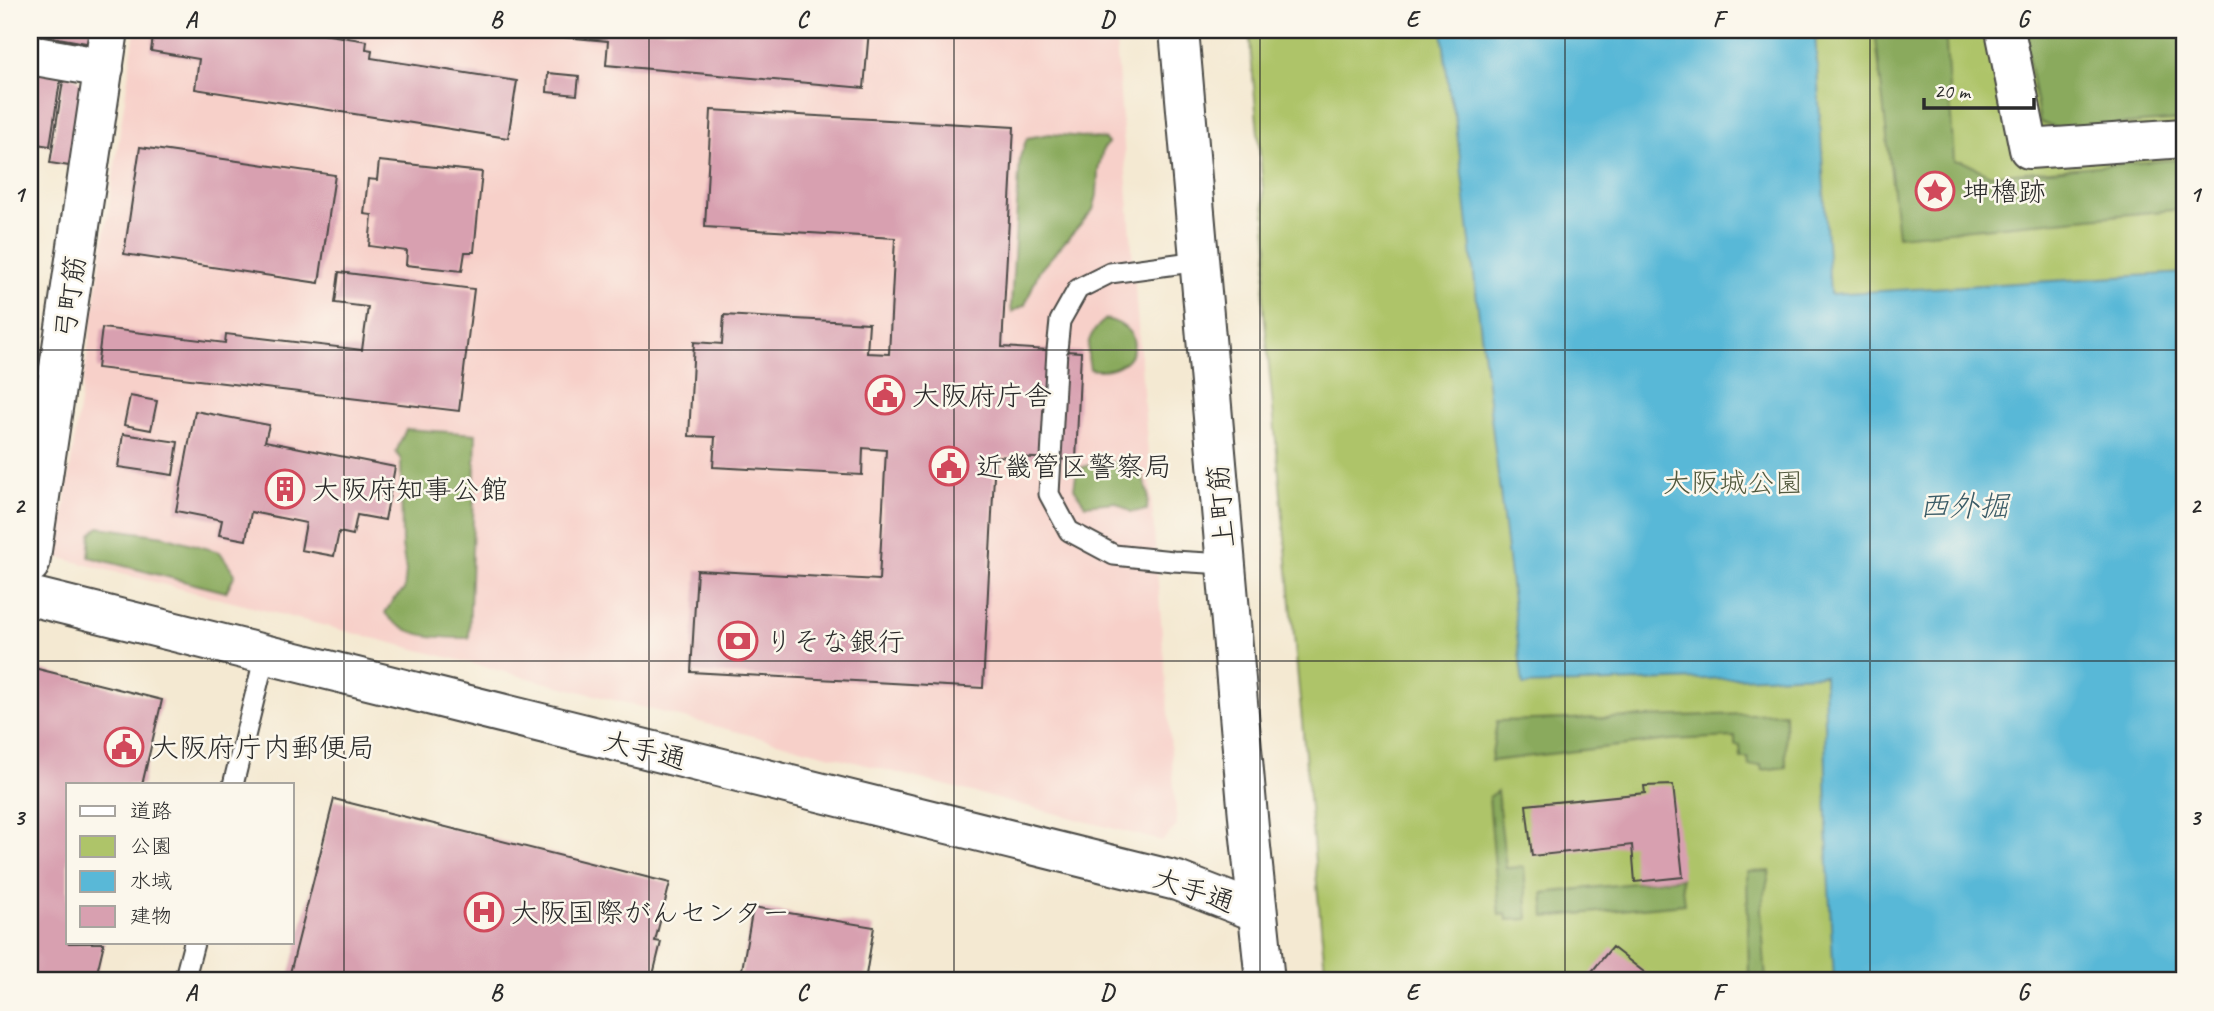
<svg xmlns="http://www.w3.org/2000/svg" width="2214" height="1011" font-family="Caveat,'Klee One',sans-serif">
<rect width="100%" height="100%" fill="#fbf7ec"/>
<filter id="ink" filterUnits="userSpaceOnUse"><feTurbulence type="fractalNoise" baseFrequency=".0143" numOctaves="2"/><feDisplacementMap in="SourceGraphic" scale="14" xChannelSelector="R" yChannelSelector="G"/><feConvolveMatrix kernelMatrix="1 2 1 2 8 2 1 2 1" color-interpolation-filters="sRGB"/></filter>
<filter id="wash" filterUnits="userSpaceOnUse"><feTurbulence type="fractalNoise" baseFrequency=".00686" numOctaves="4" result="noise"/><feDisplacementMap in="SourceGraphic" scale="28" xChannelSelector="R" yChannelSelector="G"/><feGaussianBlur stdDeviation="1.57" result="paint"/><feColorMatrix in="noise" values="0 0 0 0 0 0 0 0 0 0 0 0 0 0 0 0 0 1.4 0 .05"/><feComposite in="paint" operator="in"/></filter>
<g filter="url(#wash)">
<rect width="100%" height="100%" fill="#f4e9d2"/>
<!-- built -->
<path fill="#f7d0c9" d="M135,30H1115L1177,826L1162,841L57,557Z"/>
<!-- green -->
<path fill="#aec469" stroke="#6c784a" stroke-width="2" d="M1249,30H2184V981H1326L1263,301L1268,248Z"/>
<!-- forest -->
<path fill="#8aaa5d" stroke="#5a6a44" stroke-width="2" d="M1875,30H1945L1954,161H1962L1990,175L2184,159V209L1898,236Z
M2023,30H2184V120L2057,129L2040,122Z
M1050,134L1104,139L1108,143L1103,149L1098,171L1097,195L1093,210L1039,271L1025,305L1012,312L1011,306L1020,157L1027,138Z
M1106,319C1153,330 1135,377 1090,369C1085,346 1087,334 1106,319Z
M406,429L476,434L469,638C440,638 404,638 385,613L393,600L404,590L406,571L402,546L401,460L396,452Z
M1124,462L1141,471L1148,494L1147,510L1131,512L1115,502L1085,505L1074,488L1077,469L1096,463Z
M99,527L164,536L220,552L235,574L226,592L89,557L91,534Z
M1785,713L1786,767L1762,770L1761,765L1749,766L1748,758H1741L1740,746H1735V737L1670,740L1491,761L1497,721Z
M1497,791L1506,868L1524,867L1528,919L1507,920L1506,914L1499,915L1489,797Z
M1770,871L1761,909L1766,981H1749L1747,872Z
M1681,878L1684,904L1545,917L1543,893Z"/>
<!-- water -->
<path fill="#59b8d7" stroke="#427281" stroke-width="2" d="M1442,30H1815L1830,294L2184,273V981H1834L1828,869L1824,675L1523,685L1455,116L1449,91Z"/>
<g id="blocks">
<!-- building -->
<path fill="#d8a0b0" d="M30,30H94L92,44L30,33Z
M154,30H297L367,41L366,49L372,50L371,58L517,81L508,138L195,89L199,59L151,51Z
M507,30H869L864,88L606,65L608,41L507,32Z
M30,70L61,75L50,146L30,143Z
M548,73L579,76L577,95L547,92Z
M64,75L75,77L88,92L76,167L50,163Z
M711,110L1014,127L1002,347L1081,352L1076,460L995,456L983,688L691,672L697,570L879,580L886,450L863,448L862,475L713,467L715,437L689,436L694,342L722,344L724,315L869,323L867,353L889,354L895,238L705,227Z
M140,147L335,175L319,283L124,254Z
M379,161L482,172L474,252H465L462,271L406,265L407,251L369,246L372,215L364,214L368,179L377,180Z
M339,272L474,289L459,411L97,368L102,328L225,343L226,334L362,350L368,307L335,303Z
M130,396L157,401L151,430L124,425Z
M195,411L269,425L265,441L395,467L385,520L357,515L353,535L339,532L334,556L301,550L306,523L251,512L246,540L219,535L222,520L176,511Z
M123,434L178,442L173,475L118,467Z
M30,667L162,700L142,785H68V943H104L95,981H30Z
M1673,785L1683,877L1635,882L1632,845L1532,856L1526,805L1645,793L1644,786Z
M334,799L670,883L655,941L661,942L653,975L638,981H288Z
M753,907L874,927L865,981H740Z
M1612,947L1649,976L1645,981H1584Z"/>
</g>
</g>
<g filter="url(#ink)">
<use href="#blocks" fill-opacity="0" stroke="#494844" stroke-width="2"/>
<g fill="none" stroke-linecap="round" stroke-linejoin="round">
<defs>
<path id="lane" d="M1199,261L1110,273L1078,289L1060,321L1057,350L1049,494L1069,531L1114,555L1173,561L1226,564
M233,785L265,655
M184,981L194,943"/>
<path id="street" d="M2005,30L2029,149L2184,138
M30,55L104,68
M30,564L109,30"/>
<path id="secondary" d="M30,596L1177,881L1257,912"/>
<path id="primary" d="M1179,30L1249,828L1265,981"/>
</defs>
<!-- lane casing -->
<use href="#lane" stroke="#494844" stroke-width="23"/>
<!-- street casing -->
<use href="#street" stroke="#494844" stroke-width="42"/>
<!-- secondary casing -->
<use href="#secondary" stroke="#494844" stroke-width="42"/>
<!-- primary casing -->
<use href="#primary" stroke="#494844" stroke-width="42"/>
<!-- lane -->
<use href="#lane" stroke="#fff" stroke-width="19"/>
<!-- street -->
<use href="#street" stroke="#fff" stroke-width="38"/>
<!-- secondary -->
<use href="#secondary" stroke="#fff" stroke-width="38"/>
<!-- primary -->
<use href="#primary" stroke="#fff" stroke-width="38"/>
</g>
</g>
<!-- grid -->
<path fill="none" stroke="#2b2b2b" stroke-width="2" stroke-opacity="0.55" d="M344,30V981M649,30V981M954,30V981M1260,30V981M1565,30V981M1870,30V981M30,350H2184M30,661H2184"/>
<!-- icons -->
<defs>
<symbol id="sight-ring" viewBox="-11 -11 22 22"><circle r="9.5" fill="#fbf7ec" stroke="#d1495b" stroke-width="1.5"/><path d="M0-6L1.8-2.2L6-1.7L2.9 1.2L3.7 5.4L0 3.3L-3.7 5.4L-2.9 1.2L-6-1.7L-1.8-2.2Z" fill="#d1495b"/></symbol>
<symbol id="civic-ring" viewBox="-11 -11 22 22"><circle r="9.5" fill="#fbf7ec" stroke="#d1495b" stroke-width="1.5"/><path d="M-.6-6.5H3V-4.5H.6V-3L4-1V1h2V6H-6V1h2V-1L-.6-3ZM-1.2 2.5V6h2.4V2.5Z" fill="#d1495b"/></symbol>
<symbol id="building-ring" viewBox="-11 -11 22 22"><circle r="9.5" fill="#fbf7ec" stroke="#d1495b" stroke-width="1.5"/><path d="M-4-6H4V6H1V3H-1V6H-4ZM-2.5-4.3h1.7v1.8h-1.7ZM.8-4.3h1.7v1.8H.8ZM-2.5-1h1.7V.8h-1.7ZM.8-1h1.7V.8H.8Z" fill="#d1495b"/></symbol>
<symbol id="bank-ring" viewBox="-11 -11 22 22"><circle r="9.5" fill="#fbf7ec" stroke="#d1495b" stroke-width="1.5"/><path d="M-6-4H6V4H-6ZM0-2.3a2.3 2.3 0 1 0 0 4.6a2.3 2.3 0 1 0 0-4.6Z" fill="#d1495b"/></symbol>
<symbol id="hospital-ring" viewBox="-11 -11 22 22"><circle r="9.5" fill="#fbf7ec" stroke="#d1495b" stroke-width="1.5"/><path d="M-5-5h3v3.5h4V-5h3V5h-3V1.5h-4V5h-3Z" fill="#d1495b"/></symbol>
</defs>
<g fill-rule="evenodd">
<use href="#sight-ring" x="1913" y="169" width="44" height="44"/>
<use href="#civic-ring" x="863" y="373" width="44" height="44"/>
<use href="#civic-ring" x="927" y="444" width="44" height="44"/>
<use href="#building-ring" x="263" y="467" width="44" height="44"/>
<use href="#bank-ring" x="716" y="619" width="44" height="44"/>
<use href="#civic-ring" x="102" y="725" width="44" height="44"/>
<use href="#hospital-ring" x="462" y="890" width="44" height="44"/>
</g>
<g text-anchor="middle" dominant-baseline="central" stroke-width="5" stroke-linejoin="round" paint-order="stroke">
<!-- poi labels -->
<g font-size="28" fill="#2b2b2b" stroke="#fbf7ec" text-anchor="start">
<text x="1962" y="191">坤櫓跡</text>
<text x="912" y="395">大阪府庁舎</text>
<text x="976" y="466">近畿管区警察局</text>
<text x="312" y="489">大阪府知事公館</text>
<text x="765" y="641">りそな銀行</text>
<text x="151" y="747">大阪府庁内郵便局</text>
<text x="511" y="912">大阪国際がんセンター</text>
</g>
<!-- street labels -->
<g font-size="28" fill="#2b2b2b" stroke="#fbf7ec">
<text transform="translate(70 297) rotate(-82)">弓町筋</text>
<text transform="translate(1221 506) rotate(-95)">上町筋</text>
<text transform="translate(645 750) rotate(14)">大手通</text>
<text transform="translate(1194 890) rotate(19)">大手通</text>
</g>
<!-- park labels -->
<g font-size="28" fill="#52593e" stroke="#fbf7ec">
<text x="1733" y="482">大阪城公園</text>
</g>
<!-- water labels -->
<g font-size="30" font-style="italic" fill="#3b5c67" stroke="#fbf7ec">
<text x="1964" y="506">西外掘</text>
</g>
</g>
<!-- margin -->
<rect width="2214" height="1011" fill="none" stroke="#fbf7ec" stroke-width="77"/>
<!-- legend -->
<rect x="66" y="783" width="228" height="161" fill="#fbf7ec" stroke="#a8a59f" stroke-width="2"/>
<rect x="80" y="806" width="35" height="10" fill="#ffffff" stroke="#a8a59f" stroke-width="2"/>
<text x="130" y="818" font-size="21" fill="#2b2b2b">道路</text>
<rect x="80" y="836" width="35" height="21" fill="#aec469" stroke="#a8a59f" stroke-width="2"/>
<text x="130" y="853" font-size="21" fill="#2b2b2b">公園</text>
<rect x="80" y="871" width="35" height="21" fill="#59b8d7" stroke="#a8a59f" stroke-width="2"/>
<text x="130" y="888" font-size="21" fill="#2b2b2b">水域</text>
<rect x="80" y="906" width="35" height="21" fill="#d8a0b0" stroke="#a8a59f" stroke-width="2"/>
<text x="130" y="923" font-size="21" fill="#2b2b2b">建物</text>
<!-- scale -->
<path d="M1924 98v10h110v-10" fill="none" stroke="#2b2b2b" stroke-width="3.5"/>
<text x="1934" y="98" font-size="21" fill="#2b2b2b" stroke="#fbf7ec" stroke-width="5" paint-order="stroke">20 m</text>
<rect x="38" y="38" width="2138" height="934" fill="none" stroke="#2b2b2b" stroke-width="2.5"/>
<g font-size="23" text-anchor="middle" font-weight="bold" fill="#2b2b2b">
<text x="191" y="27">A</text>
<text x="496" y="27">B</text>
<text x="802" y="27">C</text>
<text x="1107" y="27">D</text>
<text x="1412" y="27">E</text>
<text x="1718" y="27">F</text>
<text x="2023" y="27">G</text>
<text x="19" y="202">1</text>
<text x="2195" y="202">1</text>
<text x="19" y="513">2</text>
<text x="2195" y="513">2</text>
<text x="19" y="825">3</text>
<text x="2195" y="825">3</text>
<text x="191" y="1000">A</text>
<text x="496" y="1000">B</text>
<text x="802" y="1000">C</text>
<text x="1107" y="1000">D</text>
<text x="1412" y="1000">E</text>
<text x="1718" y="1000">F</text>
<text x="2023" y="1000">G</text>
</g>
</svg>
